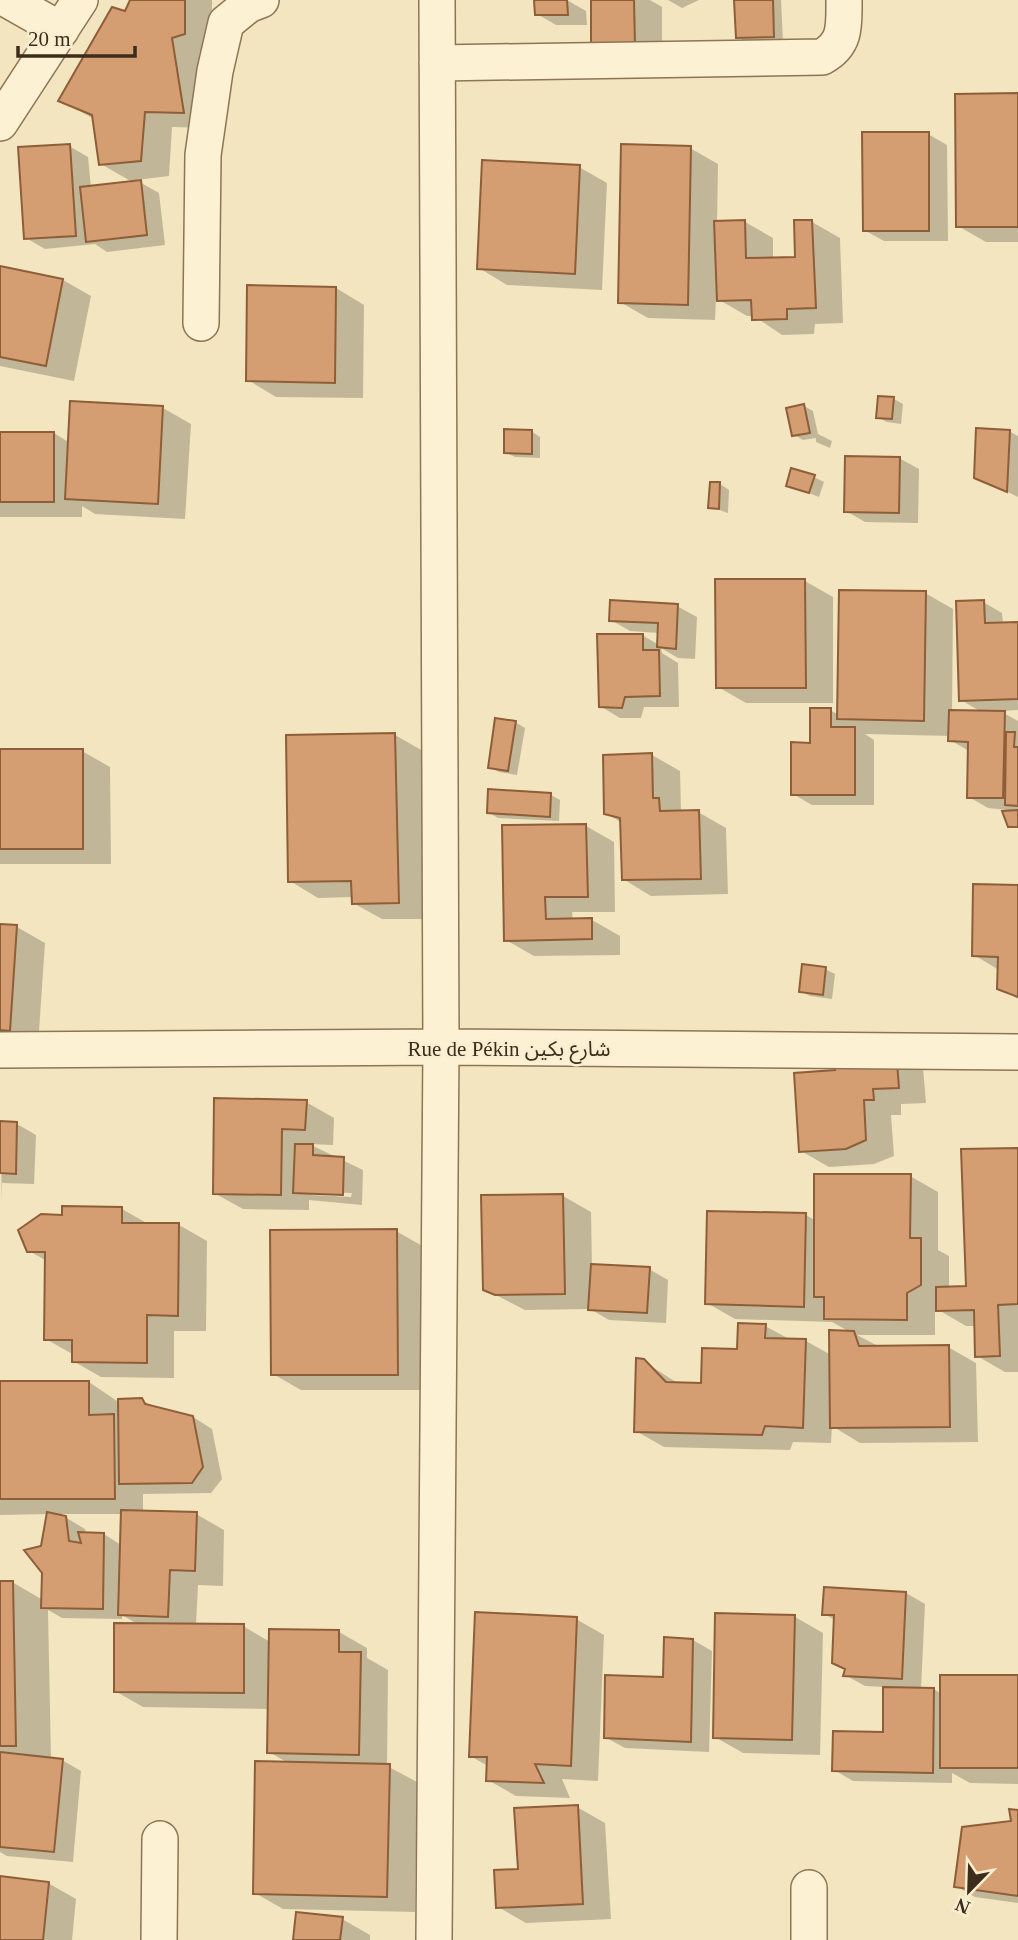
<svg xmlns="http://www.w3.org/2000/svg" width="1018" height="1940" font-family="'Times New Roman','Noto Sans Arabic',serif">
<rect width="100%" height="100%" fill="#f2e5bf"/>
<!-- shadow -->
<path fill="#0003" fill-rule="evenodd" d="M132,0H212V50L199,54L211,128L172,127L169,176L136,180L159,193L165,245L107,252L95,244L45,249L26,238L69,146L88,157L91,188L134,183L101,164L94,119L60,100Z
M536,0H567L586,11L587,25H556L537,14Z
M592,0H650L662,7V60H621Z
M668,0H699L682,8Z
M736,0H781L783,41L747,43L738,37Z
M1018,95V242H986L958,226Z
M928,134L947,145L948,241H884L864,230Z
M690,148L718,164L717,222H745L773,238V259L797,258L812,222L840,238L843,323L815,324L814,334L782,335L754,316H747L716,298L715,320L648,318L620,302Z
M579,167L607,183L602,290L507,285L479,268Z
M0,268L63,280L91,296L74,381L0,366Z
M336,288L364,305L363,398L276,397L248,380Z
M894,399L903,404L901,424L887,422L877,417Z
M804,406L813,411L818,434L832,441L830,448L816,442V438L803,440L794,435Z
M163,408L191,424L185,519L95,514L82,506V517H0V434L54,433L70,443Z
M531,431L540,437V458L515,457L505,452Z
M1009,431L1018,436V497L976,477Z
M899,458L919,469L918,523L865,522L846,511Z
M814,477L824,482L819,497L788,485Z
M720,484L729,490L728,513L710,507Z
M805,581L833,597V703H746L718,687Z
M925,593L953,609L952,712L983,713L961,700L983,602L1002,613L1003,624H1018V710L1000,711L1018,721V811L988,808L969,797V751L950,740V736L865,734L874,740V805H812L793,794L812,744L830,710L839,715Z
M677,606L697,617L695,659L678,658L661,648L662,653L678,663L679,707H644L641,718H620L600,706L642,635L659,645V633L630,631L611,620Z
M515,722L525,728L517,775L499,772L490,767Z
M395,735L423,751L426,919H382L353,903V897L318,898L290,881Z
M0,751H82L110,767L111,864H0Z
M652,755L680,771L681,812H698L726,828L728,894L651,896L623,879L622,823L606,813Z
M551,795L560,800L559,821L498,818L488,812Z
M586,826L614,842L615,912H572L573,920H592L620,936V955L534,956L506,940Z
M1018,887V999L999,988V970L974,955Z
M0,926L17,927L45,943L38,1046L0,1043Z
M825,969L835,974L832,999L810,996L800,991Z
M836,1055L923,1068L926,1103L901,1104V1115H891L894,1156L874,1164L829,1167L801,1151L837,1072Z
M306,1102L334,1118L333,1145L309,1144L363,1170L362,1205L309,1200V1210L243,1209L214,1193ZM312,1192L352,1193L351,1197L312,1195Z
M0,1123L17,1124L36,1135L34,1184L2,1183V1201Z
M1018,1149V1372H1005L977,1356L976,1326H966L935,1308V1335H857L880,1347H948L976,1363L978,1442L860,1443L832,1426L831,1443L793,1442L790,1450L664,1447L636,1431L643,1361L679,1384L703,1385L765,1326L791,1340L806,1341L831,1355L850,1332L832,1322L735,1319L707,1303L806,1215L816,1221L910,1176L938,1192V1250L949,1256V1288H968Z
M563,1196L591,1212L592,1265L649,1269L668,1280L666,1323L609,1320L590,1309L525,1310L484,1289Z
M122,1209L150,1225H179L207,1241L206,1331H174V1378L101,1377L73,1361L74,1355L46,1339L47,1261L29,1251L63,1217Z
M396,1231L424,1247L425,1390H301L273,1374Z
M89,1382L117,1401L142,1400L157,1409L193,1417L212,1429L222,1479L211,1493L143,1494V1512L196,1514L224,1530L223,1586L198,1585L196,1625L243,1626L270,1642L339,1632L367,1648V1658L388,1670L387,1766L417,1782L415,1912L283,1909L255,1893L288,1763L269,1752L270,1709L143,1707L115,1691L139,1625L122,1615V1619L62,1618L48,1610L51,1759L62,1760L81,1771L73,1862L7,1856L0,1852V1582H12L43,1600L42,1547L48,1514L0,1515V1383ZM60,1514H122L121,1545L104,1534H86L85,1529Z
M906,1593L925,1604L921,1689H934L941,1694L1018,1677V1784L970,1783L952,1773V1783L853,1781L834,1770L884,1734L885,1687L865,1686L845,1675L846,1670L833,1663L835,1620L824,1614Z
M795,1617L823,1633L820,1755L743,1753L715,1737Z
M576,1619L604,1635L598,1781L562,1779L570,1798L516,1796L488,1780V1766L470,1756Z
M693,1640L712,1651L709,1752L625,1748L605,1737L664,1678Z
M577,1807L605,1823L611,1919L526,1923L498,1907L520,1871Z
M1018,1812V1903L975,1897L956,1886L1012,1822Z
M0,1878L48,1883L76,1899L72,1940H0Z
M342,1919L370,1935V1940H295Z"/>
<!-- building -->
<path fill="#d49e72" stroke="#8e5e39" stroke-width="2" d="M130,0H185V34L172,38L184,113L145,112L141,161L99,165L92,115L58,101L112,7L125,11Z
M534,0H567L568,15H535Z
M591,0H634L635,45H591Z
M734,0H773L774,37L736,38Z
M1018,93V227H956L955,94Z
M862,132H929V231H863Z
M70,144L76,236L24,239L18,147Z
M621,144L691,146L688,305L618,303Z
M482,160L580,165L575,274L477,269Z
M141,180L147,235L86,242L80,187Z
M745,220L746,258L795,257L794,220H812L816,308L787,309V319L752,320L751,300L717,301L714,221Z
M0,266L63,279L46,366L0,357Z
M247,285L336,287L335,383L246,381Z
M878,396L894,397L892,419L876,418Z
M70,401L163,406L158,504L65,499Z
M804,404L810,433L792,436L786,408Z
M976,428L1010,430L1007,492L974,478Z
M504,429L532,430V454L504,453Z
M0,432H54V502H0Z
M845,456L900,457L899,513L844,512Z
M791,468L815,475L809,493L786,486Z
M710,482H720L719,509L708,508Z
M715,579H805L806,688H716Z
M839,590L926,591L924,721L837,719Z
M610,600L678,604L676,649L657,647L658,623L609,621Z
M984,600L985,623L1018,622V699L959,701L956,601Z
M597,634H643V650H659L660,696L625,697L622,708L599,707Z
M810,708H831V727H855V795H791V742L810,743Z
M949,710L1005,711L1003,798H967L968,742L948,741Z
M495,718L516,721L508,771L488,768Z
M1006,732H1015L1014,747H1018V806L1005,805Z
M395,733L399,903L352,904L351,881L288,882L286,735Z
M0,749H83V849H0Z
M652,753L653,798H659L660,811L699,810L701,879L622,880L620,818L604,814L603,755Z
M488,789L551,793L550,817L487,813Z
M1018,810V827H1008L1002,811Z
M586,824L588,897H545L546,919L592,918V939L504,941L502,825Z
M973,884L1018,885V997L997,989L998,957L972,956Z
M0,924L17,925L10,1031L0,1030Z
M802,964L826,967L823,995L799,992Z
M896,1050L899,1088L873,1089L874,1100H864L866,1140L846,1149L799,1152L794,1073L835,1070L834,1054Z
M214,1098L307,1100L305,1130L282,1129L281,1195L213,1194Z
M0,1121L17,1122L16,1174L0,1173Z
M295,1144H313V1155L344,1157L343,1195L293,1193Z
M1018,1148V1304L998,1305L1000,1356L975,1357L974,1310L936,1311V1287L966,1286L961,1149Z
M814,1174H911L910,1238H921V1285L907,1293V1320L824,1319V1297H814Z
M563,1194L565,1294L495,1295L483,1290L481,1195Z
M62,1206L122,1207V1223H179L178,1316L147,1315V1363L72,1362V1340H44L45,1252H27L18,1230L41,1214L62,1215Z
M707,1211L806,1213L804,1307L705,1304Z
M397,1229L398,1375H271L270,1230Z
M591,1264L650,1267L647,1313L588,1310Z
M738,1323L766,1324L765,1338L806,1339L803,1428L765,1426L762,1435L634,1432L636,1358L644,1359L666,1382L701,1383L702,1348L737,1349Z
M829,1330L854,1331L859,1346L949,1345L950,1427L830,1428Z
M0,1381H89V1415L114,1414L115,1499H0Z
M142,1398L145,1404L193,1416L203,1467L192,1483L119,1484L118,1399Z
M121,1510L197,1512L195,1571L170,1570L168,1617L118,1615Z
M47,1512L66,1516L69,1541L81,1543L78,1532L104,1533L103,1609L41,1608L42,1573L24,1550L41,1546Z
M0,1581H13L16,1746H0Z
M824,1587L906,1592L902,1679L843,1676L845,1669L832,1663L834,1615H822Z
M475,1612L577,1617L571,1766L535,1764L544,1783L486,1781L487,1757H469Z
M715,1613L795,1615L792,1740L713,1738Z
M114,1623L244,1624V1693L114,1692Z
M269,1629L339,1630V1652H361L359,1755L267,1753Z
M664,1637L693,1639L691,1742L604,1738L605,1675L663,1677Z
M940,1675H1018V1768H940Z
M883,1687L934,1688L933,1773L832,1771L833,1731L883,1732Z
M0,1752L63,1759L54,1852L0,1847Z
M255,1761L390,1764L387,1897L253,1894Z
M578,1805L583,1904L496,1908L494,1870L518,1869L514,1808Z
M1009,1809L1018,1810V1896L954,1887L962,1827L1011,1821Z
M0,1876L49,1882L43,1940H0Z
M296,1912L343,1917L340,1940H293Z"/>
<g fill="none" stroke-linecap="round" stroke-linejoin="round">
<defs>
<path id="minor" d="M8,0L61,30
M437,63L822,57C846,44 844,26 844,0
M0,123L80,0
M201,323L203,155L215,71L226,23L248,5L261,0
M0,1050L441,1047L1018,1052
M809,1888V1940
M159,1940L160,1839
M434,1940L441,1047L437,0"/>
</defs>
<!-- minor casing -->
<use href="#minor" stroke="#8d7556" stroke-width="38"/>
<!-- minor -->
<use href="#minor" stroke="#fcf1d3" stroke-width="35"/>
</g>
<g text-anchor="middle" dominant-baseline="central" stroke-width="5" stroke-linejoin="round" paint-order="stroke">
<!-- street labels -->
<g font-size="21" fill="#3b2c1c" stroke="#f9eed0">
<text x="509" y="1049">Rue de Pékin شارع بكين</text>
</g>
</g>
<!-- north arrow -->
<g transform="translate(969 1891) rotate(203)" stroke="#f9eed0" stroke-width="5" paint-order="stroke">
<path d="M0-5L12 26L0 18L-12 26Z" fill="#3b2c1c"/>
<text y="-10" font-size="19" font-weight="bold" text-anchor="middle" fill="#3b2c1c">N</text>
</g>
<!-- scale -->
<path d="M18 46v10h117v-10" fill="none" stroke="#3b2c1c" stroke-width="3.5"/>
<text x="28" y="46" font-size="21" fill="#3b2c1c" stroke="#f9eed0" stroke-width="5" paint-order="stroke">20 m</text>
</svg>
